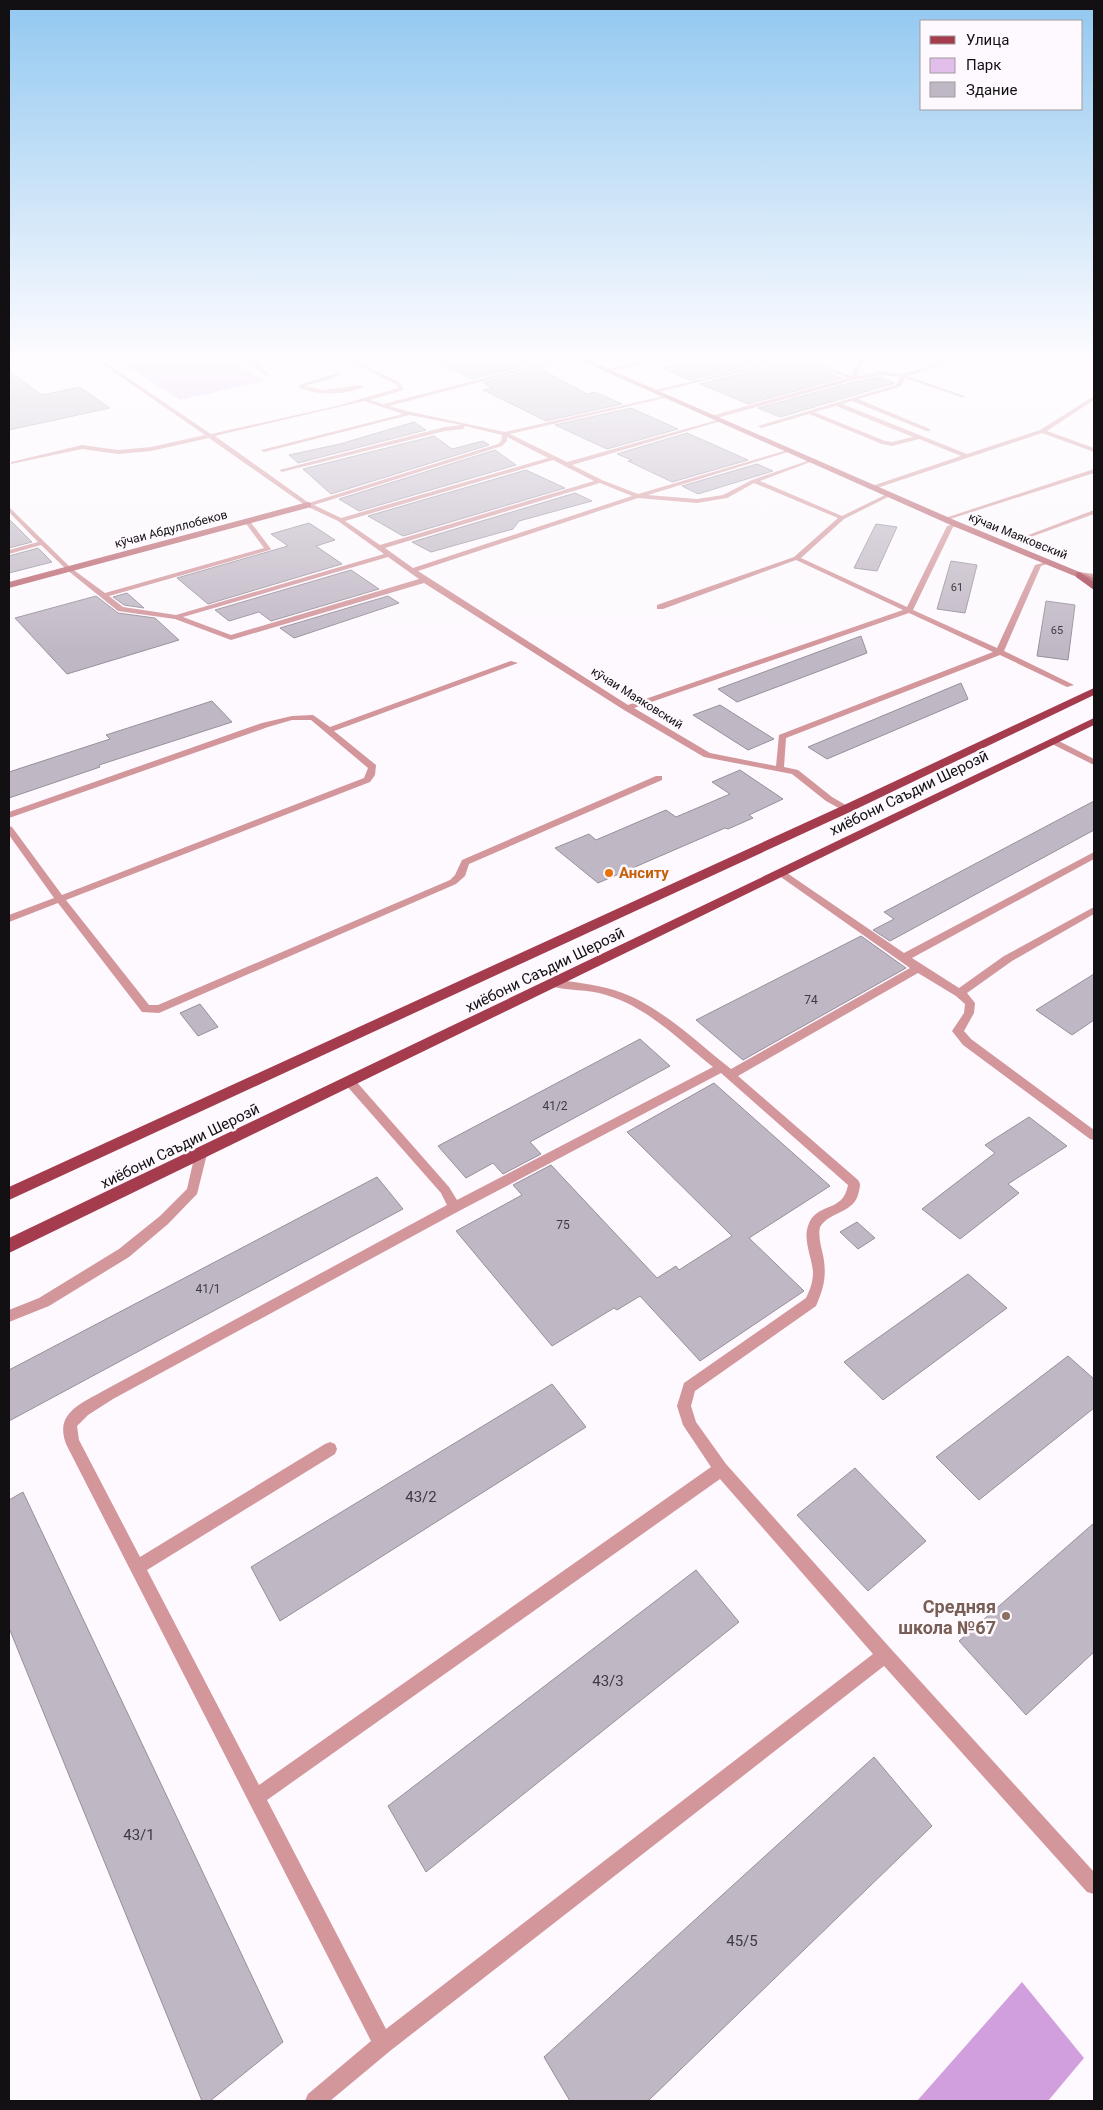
<svg xmlns="http://www.w3.org/2000/svg" width="1103" height="2110" font-family="Roboto,sans-serif">
<rect width="100%" height="100%" fill="#fdf9fe"/>
<!-- green -->
<path fill="#e1bfea" d="M113,357H222L264,381L180,400Z"/>
<!-- forest -->
<path fill="#d19fde" d="M1022,1982L1084,2058L1048,2101H917Z"/>
<!-- building -->
<path fill="#c0b7c4" stroke="#978f9b" d="M425,357H517L531,364L473,379Z
M707,357H783L690,380L662,368Z
M796,360L842,378L748,404L700,384Z
M539,368L587,394L595,392L622,404L546,421L483,390L493,388L483,383Z
M9,371L42,395L80,387L110,408L9,430Z
M880,377L895,383L780,417L758,408L854,382Z
M631,408L678,429L607,449L555,425Z
M414,422L426,430L298,463L289,455L340,444Z
M687,433L748,460L672,482L628,461L632,460L617,454Z
M434,436L452,449L483,441L489,445L331,494L303,469Z
M495,450L516,465L359,511L339,499Z
M757,464L773,471L698,494L682,486Z
M526,470L565,488L403,536L368,516Z
M575,493L592,501L519,521L513,529L431,552L412,542Z
M9,519L32,542L9,548Z
M309,523L335,540L316,546L342,564L208,604L177,578L288,546L271,534Z
M876,524L897,527L877,571L854,568Z
M38,548L52,562L9,573V556Z
M951,561L977,565L965,613L937,609Z
M351,570L379,589L271,621L259,612L229,621L215,610Z
M127,593L144,608L124,605L113,597Z
M96,596L118,613L155,618L179,640L67,674L15,618Z
M388,596L399,603L294,638L280,628Z
M1046,601L1075,605L1068,660L1037,656Z
M861,636L867,653L737,702L718,689Z
M961,683L968,699L827,759L808,747Z
M212,701L232,722L99,765L100,767L9,798V772L110,739L106,735Z
M720,705L774,739L748,750L693,715Z
M740,770L783,799L749,815L753,818L728,829L725,828L598,883L555,848L589,834L596,840L666,810L676,817L730,794L712,782Z
M1094,801V830L890,941L873,930L894,919L884,912Z
M861,936L906,968L743,1060L696,1020Z
M1094,974V1020L1072,1035L1036,1010Z
M200,1004L218,1027L198,1036L180,1013Z
M640,1039L670,1066L530,1142L541,1154L503,1174L493,1163L466,1178L438,1146Z
M714,1083L830,1186L749,1238L804,1291L700,1361L640,1296L617,1310L614,1308L552,1346L456,1231L522,1195L513,1185L551,1165L657,1278L676,1266L679,1270L732,1236L627,1132Z
M1029,1117L1067,1146L1008,1184L1019,1193L960,1239L922,1209L995,1153L985,1145Z
M377,1177L403,1209L9,1421V1370Z
M857,1222L875,1238L858,1249L840,1232Z
M968,1274L1007,1308L883,1400L844,1362Z
M1068,1356L1094,1379V1408L979,1500L936,1457Z
M552,1384L586,1427L280,1621L251,1567Z
M855,1468L926,1541L868,1591L797,1515Z
M23,1492L283,2042L210,2101H202L9,1628V1500Z
M1094,1523V1652L1026,1715L959,1641Z
M696,1570L739,1622L426,1872L388,1806Z
M874,1757L932,1826L648,2101H570L544,2057Z"/>
<g fill="none" stroke-linecap="round" stroke-linejoin="round">
<!-- lane -->
<path fill="#d2969b" fill-rule="evenodd" d="M92,357H97L211,434L337,406L398,388L397,385L342,357H347L401,383L403,390L370,400L383,404L547,362L540,357H546L553,361V363L389,406L411,412L505,432L669,395V397L510,434L567,462L721,419V421L572,465L602,480L638,494L791,449V451L648,495L697,499L723,495L752,480L813,459V461L760,481L842,516L887,494L892,495L844,519L801,558L907,607L947,526L958,523V525L953,527L913,610L997,648L1035,565L1050,561V563L1041,566L1004,651L1074,685L1067,687L1000,655L786,738L784,767L798,770L832,797L849,807V811L846,812L826,801L792,774L704,757L624,710L424,583L231,640L175,619L118,611L67,570L41,545L9,554V550L38,542L9,512V507L71,568L105,593L264,548L244,521L249,520L271,549L270,550L109,596L123,607L176,615L384,554L338,521L306,506L209,438L151,451L118,454L82,449L11,464V462L82,445L118,450L151,447L205,435ZM364,401L403,414L261,450L264,452L409,415L462,425L445,427L279,470L282,472L445,431L463,429L465,426L502,435L501,441L498,444L309,503L215,436ZM507,437L548,458L341,518L314,505L502,446L507,441ZM553,460L594,481L380,545L345,521ZM600,483L632,496L413,568L385,548ZM754,483L838,518L794,557L657,605V609H663L796,560L903,610L628,705L418,571L638,498L697,503L727,498ZM388,557L419,579L231,635L183,617ZM909,613L993,652L779,735L776,766L710,753L634,708Z
M244,357H249L268,373V375H264Z
M657,357H665L607,372L604,370Z
M789,357H802L851,376L858,362L844,357L861,359L887,357L863,362L857,376L882,371L903,374L964,357H970L908,376L964,396V398L905,378L900,387L858,399L930,429V431H926L852,401L842,404L967,454L1040,430L1094,396V400L1047,431L1094,448V452L1042,433L874,489L872,488V486L961,456L919,439L892,446L882,444L809,414L761,428L758,426L896,385L900,377L882,375L854,380L713,419L711,416L848,378L796,358L655,393L652,391ZM836,406L913,437L892,442L885,441L814,412Z
M338,373L340,376L305,386L323,390L360,385L363,387C348,395 314,396 299,387L301,384Z
M1094,469V473L947,520L942,519Z
M1094,510V514L1028,538L1023,537Z
M511,661L518,663L334,731L376,765L375,775L370,782L66,900L149,1005H158L450,880L455,875L462,860L656,776H662V780L469,864L465,876L456,884L159,1013L142,1012L58,903L9,922V915L54,898L9,835V826L12,827L62,895L364,778L368,768L311,720H292L268,727L12,817L9,818V812L262,723L292,716L313,715L330,727Z
M1053,738L1094,759V765L1050,743L1049,741Z
M1094,852V859L912,958L959,988L1004,956L1094,907V914L1012,961L967,993L975,1003L974,1013L964,1031L971,1039L1094,1130V1140L1090,1139L963,1045L952,1031L964,1013L965,1004L956,996L918,973L738,1076L858,1180C861,1184 860,1186 859,1191C855,1214 831,1210 820,1227C818,1236 821,1246 823,1255C827,1275 824,1288 816,1306L695,1391L691,1406L696,1422L726,1464L891,1649L1094,1872V1894L1087,1892L884,1666L390,2051L330,2101H305L308,2094L371,2041L67,1446C53,1414 80,1404 103,1391L447,1205L441,1193L346,1085L344,1082L346,1079H354L449,1187L457,1200L713,1067C680,1041 648,1007 606,995C588,989 568,991 549,986L548,983L549,980L553,979C573,982 594,984 614,990C659,1004 695,1041 731,1069L910,968L778,875L776,873L778,871H784L904,953ZM721,1073L848,1185C843,1214 816,1201 808,1226C803,1240 812,1258 813,1272C813,1282 810,1290 806,1298L684,1383L677,1406L683,1425L711,1467L259,1785L147,1570L335,1454L337,1449L335,1444L330,1442L325,1444L140,1557L79,1440L77,1426L88,1415L113,1399L459,1211ZM720,1479L873,1654L386,2029L267,1800Z
M201,1149L205,1151L207,1154L197,1194L168,1224L129,1257L49,1306L9,1322V1310L39,1298L119,1249L160,1216L187,1189L195,1154L197,1151Z"/>
<!-- street -->
<path fill="#d2969b" fill-rule="evenodd" d="M1079,572L1094,574V580L1076,577V573Z"/>
<!-- secondary -->
<path fill="#ba636d" fill-rule="evenodd" d="M573,357H581L959,522L1094,578V584L953,526Z
M308,502L311,503V507L9,588V582Z"/>
<!-- primary -->
<path fill="#a53c4d" fill-rule="evenodd" d="M1079,572L1094,582V590L1076,577V573Z
M1094,688V695L850,812L9,1200V1187L842,806Z
M1094,718V725L9,1253V1238Z"/>
</g>
<!-- sky -->
<linearGradient id="sky" x2="0" y2="1"><stop stop-color="#92c8f0"/><stop offset="0.55" stop-color="#fefcff"/><stop offset="1" stop-color="#fefcff" stop-opacity="0"/></linearGradient>
<rect width="1103" height="652" fill="url(#sky)"/>
<!-- markers -->
<circle fill="#e8710a" stroke="#fdf9fe" stroke-width="2" cx="609" cy="873" r="5"/>
<circle fill="#8d6e63" stroke="#fdf9fe" stroke-width="2" cx="1006" cy="1616" r="5"/>
<g text-anchor="middle" dominant-baseline="central" stroke-width="5" stroke-linejoin="round" paint-order="stroke">
<!-- far-number labels -->
<g font-size="11" fill="#3e3a40">
<text x="957" y="587">61</text>
<text x="1057" y="630">65</text>
</g>
<!-- far-street labels -->
<g font-size="12" fill="#131014" stroke="#fdf9fe">
<text transform="translate(171 529) rotate(-15)">кӯчаи Абдуллобеков</text>
<text transform="translate(1018 536) rotate(22)">кӯчаи Маяковский</text>
<text transform="translate(637 698) rotate(32)">кӯчаи Маяковский</text>
</g>
<!-- number labels -->
<g font-size="12" fill="#3e3a40">
<text x="811" y="1000">74</text>
<text x="555" y="1106">41/2</text>
<text x="563" y="1225">75</text>
<text x="208" y="1289">41/1</text>
</g>
<!-- street labels -->
<g font-size="15" fill="#131014" stroke="#fdf9fe">
<text transform="translate(909 793) rotate(-26)">хиёбони Саъдии Шерозӣ</text>
<text transform="translate(545 970) rotate(-26)">хиёбони Саъдии Шерозӣ</text>
<text transform="translate(180 1146) rotate(-26)">хиёбони Саъдии Шерозӣ</text>
</g>
<!-- food labels -->
<g font-size="15" font-weight="bold" fill="#c56008" stroke="#fdf9fe" text-anchor="start">
<text x="619" y="873">Анситу</text>
</g>
<!-- near-number labels -->
<g font-size="15" fill="#3e3a40">
<text x="421" y="1497">43/2</text>
<text x="608" y="1681">43/3</text>
<text x="139" y="1835">43/1</text>
<text x="742" y="1941">45/5</text>
</g>
<!-- near-education labels -->
<g font-size="18" font-weight="bold" fill="#785e54" stroke="#fdf9fe" text-anchor="end">
<text x="996" y="1606">Средняя<tspan x="996" dy="21">школа №67</tspan></text>
</g>
</g>
<!-- border -->
<rect width="1103" height="2110" fill="none" stroke="#131014" stroke-width="20"/>
<!-- legend -->
<rect x="920" y="20" width="162" height="90" fill="#fdf9fe" stroke="#9f9ca0"/>
<rect x="930" y="36" width="25" height="8" fill="#a53c4d" stroke="#9f9ca0"/>
<text x="966" y="45" font-size="15" fill="#131014">Улица</text>
<rect x="930" y="58" width="25" height="15" fill="#e1bfea" stroke="#9f9ca0"/>
<text x="966" y="70" font-size="15" fill="#131014">Парк</text>
<rect x="930" y="82" width="25" height="15" fill="#c0b7c4" stroke="#9f9ca0"/>
<text x="966" y="95" font-size="15" fill="#131014">Здание</text>
</svg>
